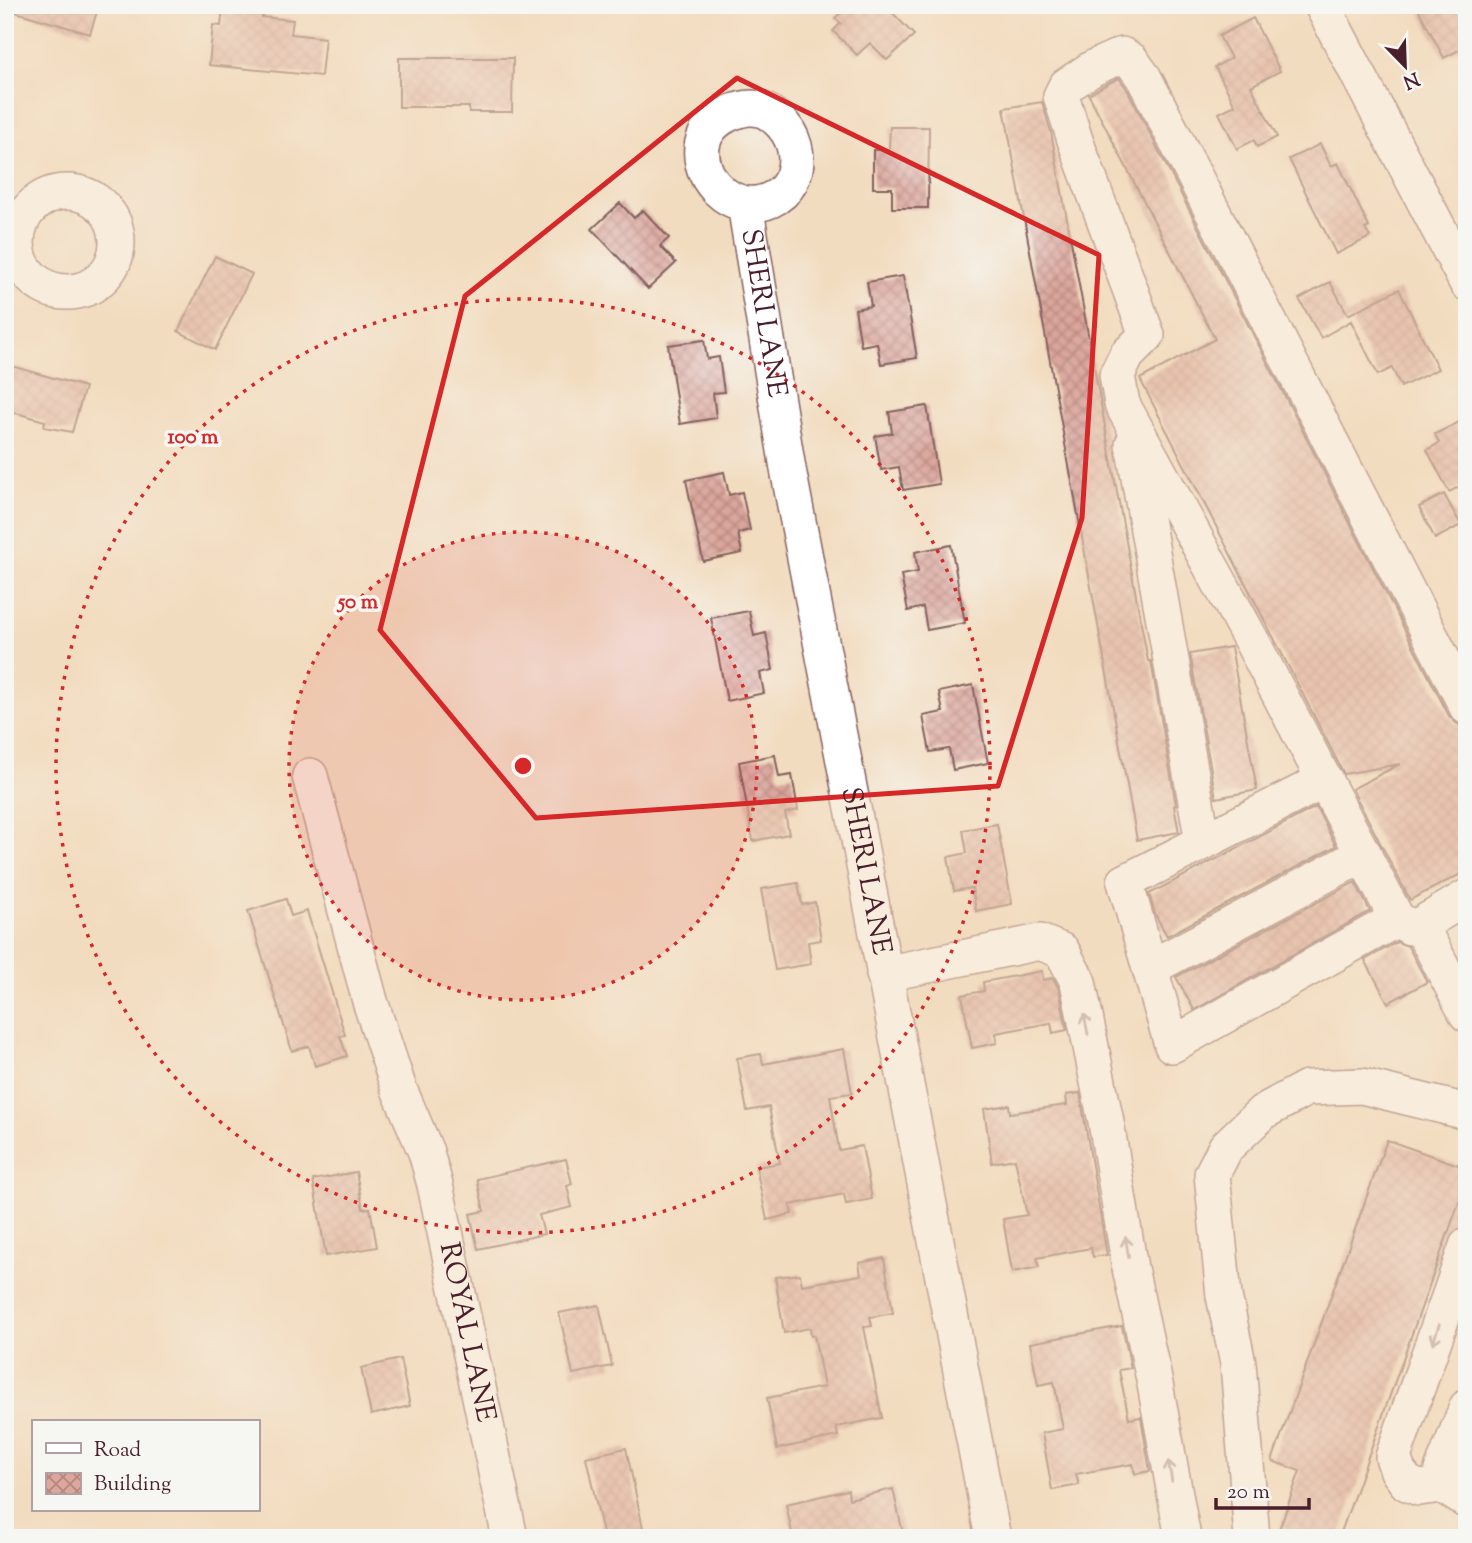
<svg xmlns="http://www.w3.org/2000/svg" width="1472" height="1543" font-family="'Sorts Mill Goudy',serif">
<defs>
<pattern id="building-cross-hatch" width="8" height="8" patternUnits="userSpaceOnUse" patternTransform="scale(1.75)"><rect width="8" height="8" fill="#dca69c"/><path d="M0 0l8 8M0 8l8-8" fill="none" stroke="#b4877f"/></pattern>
</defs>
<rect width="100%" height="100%" fill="#f6f6f2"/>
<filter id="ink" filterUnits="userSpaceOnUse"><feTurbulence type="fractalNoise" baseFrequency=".0143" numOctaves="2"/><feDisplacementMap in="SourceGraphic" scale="14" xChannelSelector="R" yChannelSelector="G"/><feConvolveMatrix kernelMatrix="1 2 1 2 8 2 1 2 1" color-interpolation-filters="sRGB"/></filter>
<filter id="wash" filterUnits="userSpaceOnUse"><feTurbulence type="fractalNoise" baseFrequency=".00686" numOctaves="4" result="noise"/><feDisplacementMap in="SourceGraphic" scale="28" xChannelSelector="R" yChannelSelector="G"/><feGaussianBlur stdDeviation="1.57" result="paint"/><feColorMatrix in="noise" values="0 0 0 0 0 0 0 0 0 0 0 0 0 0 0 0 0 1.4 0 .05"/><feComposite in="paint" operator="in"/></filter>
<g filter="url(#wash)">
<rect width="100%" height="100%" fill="#f2dcbf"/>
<g id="blocks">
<!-- building -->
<path fill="url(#building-cross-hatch)" d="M17,5H99L90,34L16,12Z
M850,5H885L914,35L887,60L870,43L857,55L833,31L841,23L835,18Z
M1416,5H1461L1467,16V46L1444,58Z
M223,7L263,11L262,17L293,20L291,34L325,38L321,76L209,65L213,25L221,26Z
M1253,18L1280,71L1251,86L1277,137L1257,147L1254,140L1237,149L1219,113L1235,105L1215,67L1231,58L1219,36Z
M399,58H513L512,112H469V107H399Z
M1119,78L1127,89L1449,716L1456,723L1464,727L1467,732V871L1410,900L1352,789L1400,764L1344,774L1140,379L1215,339L1089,95L1103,86Z
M1042,102L1051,132L1148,661H1151L1176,805L1174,806L1179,832L1137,840L1004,108Z
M890,127H929L928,208H892V188H873V150L889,149Z
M1320,144L1331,166L1338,163L1369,227L1365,229L1370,237L1336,254L1289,159Z
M620,203L634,218L643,210L669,238L660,246L676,263L648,289L592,229Z
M215,256L252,274L215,350L178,331Z
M903,276L917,358L881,364L877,343L861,346L855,309L871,306L867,282Z
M1330,282L1348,315L1399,289L1438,369L1401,387L1392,368L1378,375L1351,321L1321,338L1299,299Z
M704,340L707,359L719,357L724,392L713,393L716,418L680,424L668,345Z
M5,364L85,387L72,432L44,427L45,421L5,410Z
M927,406L939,484L903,490L899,467L881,470L875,436L892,433L889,412Z
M1467,418V483L1449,492L1427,450L1439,443L1435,434Z
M724,472L729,495L742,492L750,530L738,533L742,553L703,561L686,480Z
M1444,494L1461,525L1435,539L1419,507Z
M951,545L965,623L927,630L923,607L908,611L901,575L918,572L915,552Z
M749,611L754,636L766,633L773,670L760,673L764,693L727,701L711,618Z
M1231,647L1257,790L1216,798L1190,654Z
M973,685L988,763L953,770L949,749L930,752L923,716L943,712L939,692Z
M775,755L779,777L792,775L798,810L785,813L789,834L753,841L739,762Z
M1316,807L1336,846L1167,936L1155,914L1149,894Z
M997,824L1012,904L976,911L972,888L954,891L948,857L967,853L963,830Z
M1355,882L1370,911L1194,1010L1176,977Z
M798,883L802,905L815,902L821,940L808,942L811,964L775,970L761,889Z
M286,899L291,916L307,911L345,1035L340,1036L347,1056L315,1066L309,1046L292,1051L248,911Z
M1397,942L1408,946L1427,982L1388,1003L1365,960Z
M1042,971L1043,980L1053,978L1059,989L1067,1030L1053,1033L1051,1023L996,1033L997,1043L972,1048L962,995L984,991L983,982Z
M844,1049L852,1093L830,1096L839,1150L862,1146L872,1199L846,1204L844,1194L790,1205L792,1214L767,1220L756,1167L780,1163L769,1107L747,1111L737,1058L761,1054L763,1064Z
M1080,1093L1107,1255L1093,1257L1091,1248L1037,1258L1039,1267L1012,1272L1003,1219L1027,1215L1015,1159L992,1163L984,1109L1009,1105L1010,1113L1067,1105L1066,1095Z
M1387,1140L1467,1168V1180L1339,1538H1276L1300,1471L1272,1461Z
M566,1159L572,1184L567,1186L572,1207L539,1215L544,1234L478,1249L470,1214L484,1211L477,1179Z
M356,1172L363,1209L370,1208L377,1247L326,1256L313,1180Z
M884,1258L893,1313L870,1317L872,1326L864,1327L882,1418L836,1427L838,1436L777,1449L767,1398L824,1387L814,1335L811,1336L810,1328L784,1333L775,1277L800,1274L802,1285L861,1275L859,1263Z
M599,1305L612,1366L573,1374L559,1313Z
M1122,1326L1131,1368L1119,1370L1129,1419L1141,1417L1150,1471L1135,1474L1133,1464L1076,1474L1079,1485L1052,1490L1042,1433L1063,1429L1054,1382L1038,1385L1030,1343Z
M400,1359L410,1406L371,1415L361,1368Z
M626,1448L645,1538H604L586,1457Z
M893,1489L904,1538H793L786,1504L848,1490L849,1499Z"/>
</g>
</g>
<g filter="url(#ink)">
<use href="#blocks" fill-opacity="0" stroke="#85615f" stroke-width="2"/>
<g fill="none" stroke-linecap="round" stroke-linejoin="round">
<defs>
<g id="minor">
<path d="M1322,5L1467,283"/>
<circle cx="67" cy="242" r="50"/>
<path id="s1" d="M745,204C795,208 813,151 777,119C772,115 766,110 759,109C749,106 737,110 728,114C682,136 702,195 745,204L788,469L993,1538"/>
<path d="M1133,444L1203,842"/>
<path d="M1467,707L1144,78L1131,60L1122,55L1093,68L1066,86L1061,96L1075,140L1147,335L1127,355L1117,375L1122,404L1250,638L1397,919L1410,927L1420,925L1467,897"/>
<path id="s2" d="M310,776L370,1001L399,1089L426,1152L435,1185L510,1538"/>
<path d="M1325,780L1125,882L1172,1045L1397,919"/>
<path d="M1420,925L1467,1014"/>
<path d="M1150,968L1364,854"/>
<path d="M884,974L1040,942L1062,951L1078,982L1106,1122L1130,1268L1155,1384L1183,1538"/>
<path d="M1467,1246L1393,1457L1398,1471L1407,1483L1419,1488L1442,1485L1467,1501"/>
<path d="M1442,1485V1470L1467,1407"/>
<path d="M1252,1538L1238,1363L1224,1296L1212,1174L1226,1147L1263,1112L1307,1088L1362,1086L1467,1112"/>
</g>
</defs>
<!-- minor casing -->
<use href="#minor" stroke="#85615f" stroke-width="38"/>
<!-- minor -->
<use href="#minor" stroke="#fff" stroke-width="35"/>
</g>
<!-- one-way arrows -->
<defs><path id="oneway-shaft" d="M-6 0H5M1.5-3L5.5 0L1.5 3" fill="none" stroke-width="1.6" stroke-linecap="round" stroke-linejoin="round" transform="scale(1.75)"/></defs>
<g stroke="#ae9aa0">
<use href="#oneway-shaft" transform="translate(1086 1024) rotate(-101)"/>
<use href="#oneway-shaft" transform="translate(1127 1247) rotate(-99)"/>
<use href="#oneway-shaft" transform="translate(1436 1334) rotate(109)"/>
<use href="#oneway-shaft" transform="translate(1170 1471) rotate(-100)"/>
</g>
</g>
<!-- marked area -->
<path d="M0 0H1472V1543H0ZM737,78L1099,255L1082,518L998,786L536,818L380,630L465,296Z" fill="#f2dcbf" fill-opacity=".55" fill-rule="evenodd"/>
<path fill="none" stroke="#d62828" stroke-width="5" stroke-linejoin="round" d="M737,78L1099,255L1082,518L998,786L536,818L380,630L465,296Z"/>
<!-- distance rings -->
<circle cx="523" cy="766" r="234" fill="#d62828" fill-opacity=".12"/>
<g fill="none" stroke="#d62828" stroke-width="3.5" stroke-dasharray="3.5 7">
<circle cx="523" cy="766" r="234"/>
<circle cx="523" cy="766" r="467"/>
</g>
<g text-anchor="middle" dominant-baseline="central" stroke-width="7" stroke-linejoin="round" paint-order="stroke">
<!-- street labels -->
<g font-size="28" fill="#4a1f2b" stroke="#f6f6f2">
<text stroke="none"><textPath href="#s1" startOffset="408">SHERI LANE</textPath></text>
<text stroke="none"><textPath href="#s1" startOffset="975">SHERI LANE</textPath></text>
<text stroke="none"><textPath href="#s2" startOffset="579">ROYAL LANE</textPath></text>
</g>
</g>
<circle cx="523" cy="766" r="10" fill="#d62828" stroke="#f6f6f2" stroke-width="3.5"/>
<g font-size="21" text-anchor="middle" font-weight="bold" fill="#d62828" stroke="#f6f6f2" stroke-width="7" stroke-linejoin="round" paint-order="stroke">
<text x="193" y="443">100 m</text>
<text x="358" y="608">50 m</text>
</g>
<!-- margin -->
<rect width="1472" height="1543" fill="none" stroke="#f6f6f2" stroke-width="28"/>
<!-- legend -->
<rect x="32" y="1420" width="228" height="91" fill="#f6f6f2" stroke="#b1a0a2" stroke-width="2"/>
<rect x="46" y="1443" width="35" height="10" fill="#ffffff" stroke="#b1a0a2" stroke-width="2"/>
<text x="94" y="1456" font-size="21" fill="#4a1f2b">Road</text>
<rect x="46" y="1473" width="35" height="21" fill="url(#building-cross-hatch)" stroke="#b1a0a2" stroke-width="2"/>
<text x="94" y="1490" font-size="21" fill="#4a1f2b">Building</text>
<!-- north arrow -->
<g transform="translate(1405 66) rotate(157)" stroke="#f6f6f2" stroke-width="5" paint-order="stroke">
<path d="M0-5L12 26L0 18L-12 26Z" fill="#4a1f2b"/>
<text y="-10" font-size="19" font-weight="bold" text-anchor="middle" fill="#4a1f2b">N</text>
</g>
<!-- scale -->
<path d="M1216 1498v10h93v-10" fill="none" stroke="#4a1f2b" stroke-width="3.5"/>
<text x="1227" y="1498" font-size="21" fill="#4a1f2b" stroke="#f6f6f2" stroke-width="5" paint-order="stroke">20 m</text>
</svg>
